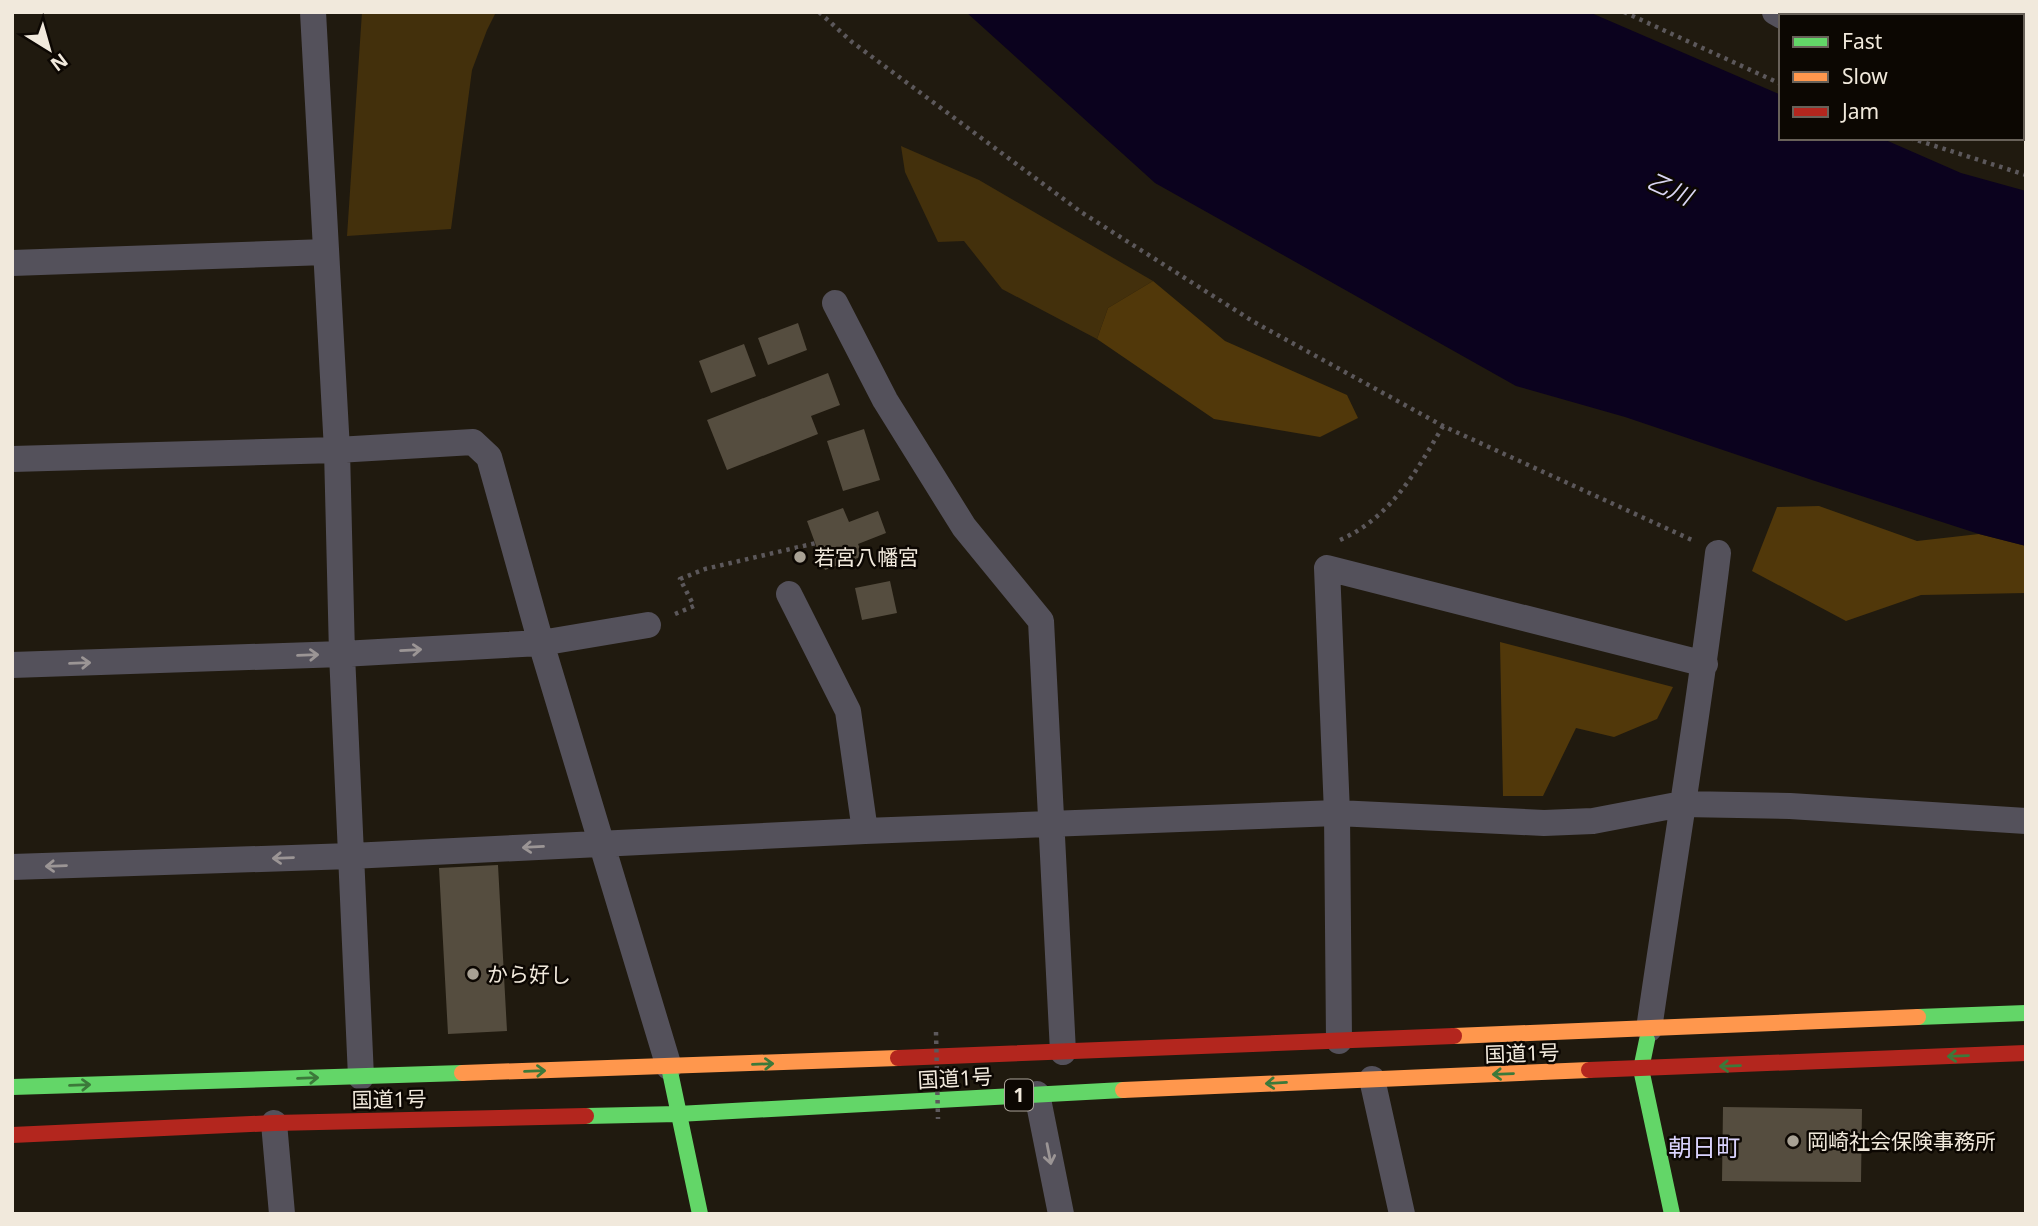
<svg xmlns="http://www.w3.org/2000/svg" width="2038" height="1226" font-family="'Noto Sans','Noto Sans JP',sans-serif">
<rect width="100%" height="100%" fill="#201a0f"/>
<!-- green -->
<path fill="#43300c" d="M362,12H496L487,30L472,70L451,229L347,236Z
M901,146L979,180L1153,281L1108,308L1097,339L1002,289L964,241L938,242L905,172Z"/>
<!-- forest -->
<path fill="#51380a" d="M1153,281L1225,341L1347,395L1358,418L1320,437L1214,419L1097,339L1108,308Z
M1819,506L1917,541L1979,534L2026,546V593L1921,595L1846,621L1752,571L1777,507Z
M1500,642L1673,687L1657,719L1614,737L1576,728L1543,796H1503Z"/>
<!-- water -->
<path fill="#0b021e" d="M966,12H1589L1781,95V138H1881L1961,173L2026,191V546L1979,534L1812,480L1625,417L1516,386L1155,183Z"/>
<!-- building -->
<path fill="#554d3f" d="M1899,12H1992V16H1898Z
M2007,12H2026V37H2022V16H2006Z
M798,323L807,350L768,365L758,338Z
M744,344L756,376L711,393L699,361Z
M828,373L840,405L811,416L818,434L727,470L707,420Z
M864,429L880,480L843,491L827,441Z
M843,508L849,522L878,511L886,533L858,544L863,556L825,570L807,521Z
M890,581L897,613L862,620L855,588Z
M498,865L507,1031L448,1034L439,868Z
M1723,1107L1862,1109L1861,1182L1722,1181Z"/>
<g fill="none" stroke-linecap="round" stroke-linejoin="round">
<!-- path -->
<path stroke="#5c585b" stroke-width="4.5" stroke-dasharray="3.5 5" stroke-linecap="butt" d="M819,12L852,42L1081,212L1254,322L1443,426L1692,540
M1624,12L1781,84
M1910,138L2026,175
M1340,540C1391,517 1416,472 1443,426
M675,614L694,606L680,579L705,569L816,543"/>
<!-- street -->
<path stroke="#54515b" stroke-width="26" d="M313,12L337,450L342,654L361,1077
M1775,12L1782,16
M1824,16L1825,12
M2022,115L2026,116
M12,263L326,252
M835,303L885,400L964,527L1041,621L1063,1052
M12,459L337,450L473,442L489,457L541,643L669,1067
M789,594L848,711L865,831
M12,665L342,654L541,643L648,625
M12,867L351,856L865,831L1337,813L1544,823L1593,821L1682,804L1790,806L2026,821
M1649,1029C1672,870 1699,712 1718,553
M1339,1041L1337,813L1327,568L1705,664
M1372,1079L1402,1214
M1037,1094L1061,1214
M274,1123L282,1214"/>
<!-- fast -->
<path stroke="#63d668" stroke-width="16" d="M1918,1017L2026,1013
M1647,1040L1641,1069L1672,1214
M669,1067L700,1214
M12,1087L462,1073
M586,1116L678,1114L1123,1090"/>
<!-- slow -->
<path stroke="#ff974d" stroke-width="16" d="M1454,1036L1918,1017
M462,1073L898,1058
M1123,1090L1589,1070"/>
<!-- jam -->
<path stroke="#b3261e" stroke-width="16" d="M898,1058L1454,1036
M1589,1070L2026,1053
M12,1135L274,1123L586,1116"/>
<!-- path-bridge -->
<path stroke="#5c585b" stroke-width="4.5" stroke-dasharray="3.5 5" stroke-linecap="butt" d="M936,1032L938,1119"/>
</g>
<!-- one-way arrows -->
<defs><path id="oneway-shaft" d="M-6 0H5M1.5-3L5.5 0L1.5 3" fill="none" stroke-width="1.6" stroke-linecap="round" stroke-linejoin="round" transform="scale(1.75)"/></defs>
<g stroke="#9b9595">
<use href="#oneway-shaft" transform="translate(411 650) rotate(-3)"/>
<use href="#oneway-shaft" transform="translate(308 655) rotate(-2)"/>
<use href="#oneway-shaft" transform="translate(80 663) rotate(-2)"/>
<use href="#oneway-shaft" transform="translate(533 847) rotate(177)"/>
<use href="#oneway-shaft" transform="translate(283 858) rotate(178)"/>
<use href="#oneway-shaft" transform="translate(56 866) rotate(178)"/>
<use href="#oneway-shaft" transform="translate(1049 1154) rotate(79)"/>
</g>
<g stroke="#3c793a">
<use href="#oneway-shaft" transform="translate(1958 1056) rotate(178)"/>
<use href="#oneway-shaft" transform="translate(763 1064) rotate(-2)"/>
<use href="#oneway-shaft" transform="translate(1730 1066) rotate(178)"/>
<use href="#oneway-shaft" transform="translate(535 1071) rotate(-2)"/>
<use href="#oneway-shaft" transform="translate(1503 1074) rotate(178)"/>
<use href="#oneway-shaft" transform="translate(308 1078) rotate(-2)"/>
<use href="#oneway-shaft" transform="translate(1276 1083) rotate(177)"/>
<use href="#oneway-shaft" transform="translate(80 1085) rotate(-2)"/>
</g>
<!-- markers -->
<g fill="#a8a194" stroke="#0c0702" stroke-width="2.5">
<circle cx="800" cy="557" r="7"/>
<circle cx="473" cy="974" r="7"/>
<circle cx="1793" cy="1141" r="7"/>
</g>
<g text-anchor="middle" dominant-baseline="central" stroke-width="5" stroke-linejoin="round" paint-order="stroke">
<!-- shield labels -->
<rect fill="#0c0702" stroke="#aca59b" stroke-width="2" x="1005" y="1079.5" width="28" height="31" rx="5"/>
<g font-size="19" font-weight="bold" fill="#f1e9dc">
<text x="1019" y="1095">1</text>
</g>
<!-- poi labels -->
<g font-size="21" fill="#f1e9dc" stroke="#0c0702" text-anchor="start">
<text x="814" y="557">若宮八幡宮</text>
<text x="487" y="974">から好し</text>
<text x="1807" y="1141">岡崎社会保険事務所</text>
</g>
<!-- street labels -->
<g font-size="21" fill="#f1e9dc" stroke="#0c0702">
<text transform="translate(1522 1053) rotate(-2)">国道1号</text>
<text transform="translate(955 1078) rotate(-3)">国道1号</text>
<text transform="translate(389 1099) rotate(-1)">国道1号</text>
</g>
<!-- water labels -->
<g font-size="23" font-style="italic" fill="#dad6f4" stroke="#0c0702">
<text transform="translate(1670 188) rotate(24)">乙川</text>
</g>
<!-- quarter labels -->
<g font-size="24" fill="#dad3fe" stroke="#0c0702">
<text x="1704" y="1146">朝日町</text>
</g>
</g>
<!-- border -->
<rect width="2038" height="1226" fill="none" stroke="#f1e9dc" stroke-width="28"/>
<!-- legend -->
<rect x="1779" y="14" width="245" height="126" fill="#0c0702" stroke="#686159" stroke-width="2"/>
<rect x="1793" y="37" width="35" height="10" fill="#63d668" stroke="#686159" stroke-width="2"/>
<text x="1842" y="49" font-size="21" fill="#f1e9dc">Fast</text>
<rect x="1793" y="72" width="35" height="10" fill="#ff974d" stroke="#686159" stroke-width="2"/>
<text x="1842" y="84" font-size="21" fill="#f1e9dc">Slow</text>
<rect x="1793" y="107" width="35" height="10" fill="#b3261e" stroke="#686159" stroke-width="2"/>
<text x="1842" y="119" font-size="21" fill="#f1e9dc">Jam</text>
<!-- north arrow -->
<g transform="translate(49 49) rotate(143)" stroke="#0c0702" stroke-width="5" paint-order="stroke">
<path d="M0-5L12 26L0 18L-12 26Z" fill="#f1e9dc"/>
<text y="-10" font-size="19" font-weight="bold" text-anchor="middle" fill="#f1e9dc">N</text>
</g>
</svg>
